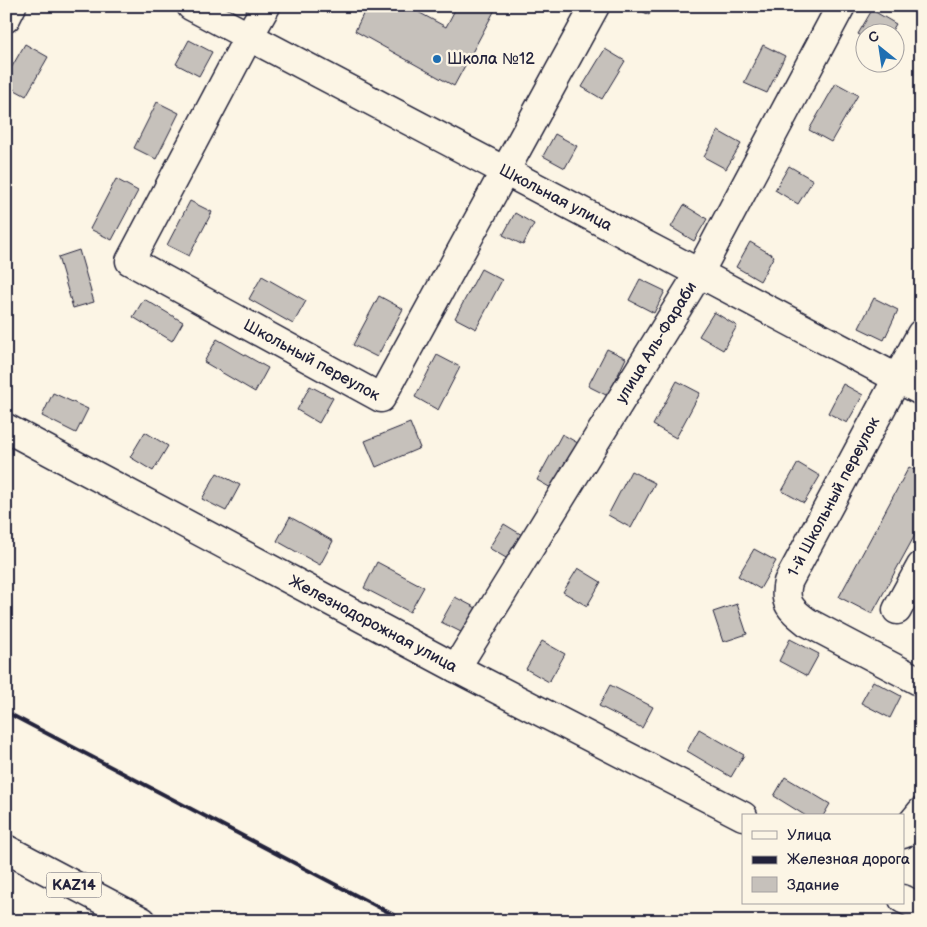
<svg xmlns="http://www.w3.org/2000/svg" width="927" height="927" font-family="'Balsamiq Sans',sans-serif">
<rect width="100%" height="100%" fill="#fcf5e5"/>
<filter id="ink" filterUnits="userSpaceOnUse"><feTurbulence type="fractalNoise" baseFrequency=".02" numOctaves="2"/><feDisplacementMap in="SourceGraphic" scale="10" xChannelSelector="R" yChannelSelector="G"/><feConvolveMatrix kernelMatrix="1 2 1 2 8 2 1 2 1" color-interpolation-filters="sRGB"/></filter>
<g filter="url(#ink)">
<!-- building -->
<path fill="#c6c1bb" stroke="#22223b" d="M66,6H78L75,11Z
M367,6H407L446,27L457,6H497L454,86L355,31Z
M633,6H653L649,15Z
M872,10L896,24L891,32H864V38L858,34Z
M189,40L212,52L199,76L176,64Z
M25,44L48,57L26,96L6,85V77Z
M763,45L785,56L767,93L744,83Z
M605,49L625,61L602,99L582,87Z
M836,83L858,95L831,142L809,130Z
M157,102L179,113L156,159L134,148Z
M718,131L741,144L726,169L704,157Z
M555,134L577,146L565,168L543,156Z
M789,166L813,180L798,204L775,190Z
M116,179L138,191L112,240L90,229Z
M190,201L212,212L189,256L167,245Z
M684,205L707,219L694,241L671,227Z
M515,213L534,224L523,245L503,235Z
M750,242L774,256L760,281L736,267Z
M79,250L94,302L73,308L58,257Z
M481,269L502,280L476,329L455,318Z
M262,276L306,301L293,324L249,299Z
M640,279L665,291L654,313L629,300Z
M379,296L403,309L377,357L353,345Z
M874,298L898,310L884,340L859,328Z
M144,299L183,322L172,341L133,317Z
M714,312L737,326L723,350L699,336Z
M217,339L268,368L255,392L204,362Z
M607,349L626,358L608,396L588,386Z
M437,355L460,367L438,410L415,397Z
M677,381L700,393L676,438L653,425Z
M843,384L863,395L847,423L828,413Z
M310,386L333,398L319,423L297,410Z
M53,393L88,409L76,433L42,416Z
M410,423L420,448L376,467L365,441Z
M145,432L168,446L153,471L130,457Z
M562,434L583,446L558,492L537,480Z
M798,463L820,476L804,503L782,491Z
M909,467L921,473V524L872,614L839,597Z
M631,471L655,483L631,528L608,515Z
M217,473L240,485L226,511L202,499Z
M290,517L333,541L320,565L277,541Z
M504,524L527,538L513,562L489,548Z
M754,549L776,561L760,589L738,576Z
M377,562L424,587L410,612L364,588Z
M578,568L601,582L587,606L563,592Z
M455,597L480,610L467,635L441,622Z
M737,604L747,634L723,642L713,612Z
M790,639L819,654L807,676L779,661Z
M542,641L565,654L549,682L526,669Z
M873,681L901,696L890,718L861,703Z
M610,685L653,707L642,728L599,706Z
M699,729L744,755L731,777L687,751Z
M785,777L830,804L823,816H806L774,796Z"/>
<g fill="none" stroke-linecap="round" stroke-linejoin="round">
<defs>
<g id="minor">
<path id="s1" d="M191,6L699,273L921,391"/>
<path id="s2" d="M266,6L249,36L130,261L381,398L595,6"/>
<path d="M6,18L12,6"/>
<path d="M921,334L788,582C783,603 791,610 807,622L921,682"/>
<path id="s3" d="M6,428L456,668L743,816"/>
<path d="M897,610L921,566"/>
<path id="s4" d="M456,668L699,273L841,6"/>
<path d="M903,834L921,812"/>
<path d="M903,899L921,908"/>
</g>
<path id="highway" d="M6,849L142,921"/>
</defs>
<!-- minor casing -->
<use href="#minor" stroke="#22223b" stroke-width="31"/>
<!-- highway casing -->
<use href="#highway" stroke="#22223b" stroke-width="31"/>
<!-- minor -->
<use href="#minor" stroke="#fcf5e5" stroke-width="28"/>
<!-- highway -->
<use href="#highway" stroke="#fcf5e5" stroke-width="28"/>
<!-- rail -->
<path stroke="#22223b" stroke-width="4" d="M6,712L405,921"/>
</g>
</g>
<!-- markers -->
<circle fill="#1f6fb2" stroke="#fcf5e5" stroke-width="2" cx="437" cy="59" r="5"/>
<g text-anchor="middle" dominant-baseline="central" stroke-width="5" stroke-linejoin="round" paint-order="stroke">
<!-- shield labels -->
<rect fill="#fcf5e5" stroke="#63616e" stroke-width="1" x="46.5" y="872.5" width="55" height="25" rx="4"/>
<g font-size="15" font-weight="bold" fill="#22223b">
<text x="74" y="885">KAZ14</text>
</g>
<!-- poi labels -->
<g font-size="16" fill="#22223b" stroke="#fcf5e5" text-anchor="start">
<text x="447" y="59">Школа №12</text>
</g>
<!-- street labels -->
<g font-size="16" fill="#22223b" stroke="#fcf5e5">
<text stroke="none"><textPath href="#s1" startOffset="412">Школьная улица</textPath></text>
<text stroke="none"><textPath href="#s4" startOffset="382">улица Аль-Фараби</textPath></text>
<text stroke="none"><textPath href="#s2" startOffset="496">Школьный переулок</textPath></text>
<text transform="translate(834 497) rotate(-62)">1-й Школьный переулок</text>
<text stroke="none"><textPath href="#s3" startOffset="416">Железнодорожная улица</textPath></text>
</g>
</g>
<!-- margin -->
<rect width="927" height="927" fill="none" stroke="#fcf5e5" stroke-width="25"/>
<rect x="12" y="12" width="902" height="902" fill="none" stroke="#22223b" stroke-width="2" filter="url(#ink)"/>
<!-- legend -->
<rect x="742" y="814" width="162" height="90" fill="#fcf5e5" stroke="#a5a1a1"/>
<rect x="752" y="831" width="25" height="8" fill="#fcf5e5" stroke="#a5a1a1"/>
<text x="787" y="840" font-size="15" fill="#22223b">Улица</text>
<rect x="752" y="856" width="25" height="8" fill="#22223b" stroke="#a5a1a1"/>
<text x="787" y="864" font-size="15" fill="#22223b">Железная дорога</text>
<rect x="752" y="877" width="25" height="15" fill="#c6c1bb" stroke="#a5a1a1"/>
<text x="787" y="890" font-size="15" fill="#22223b">Здание</text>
<!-- north arrow -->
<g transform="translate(880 48) rotate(330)"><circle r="24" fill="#fcf5e5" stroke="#a5a1a1"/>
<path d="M0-4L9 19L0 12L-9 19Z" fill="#1f6fb2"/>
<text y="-8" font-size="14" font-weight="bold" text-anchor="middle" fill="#22223b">С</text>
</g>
</svg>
